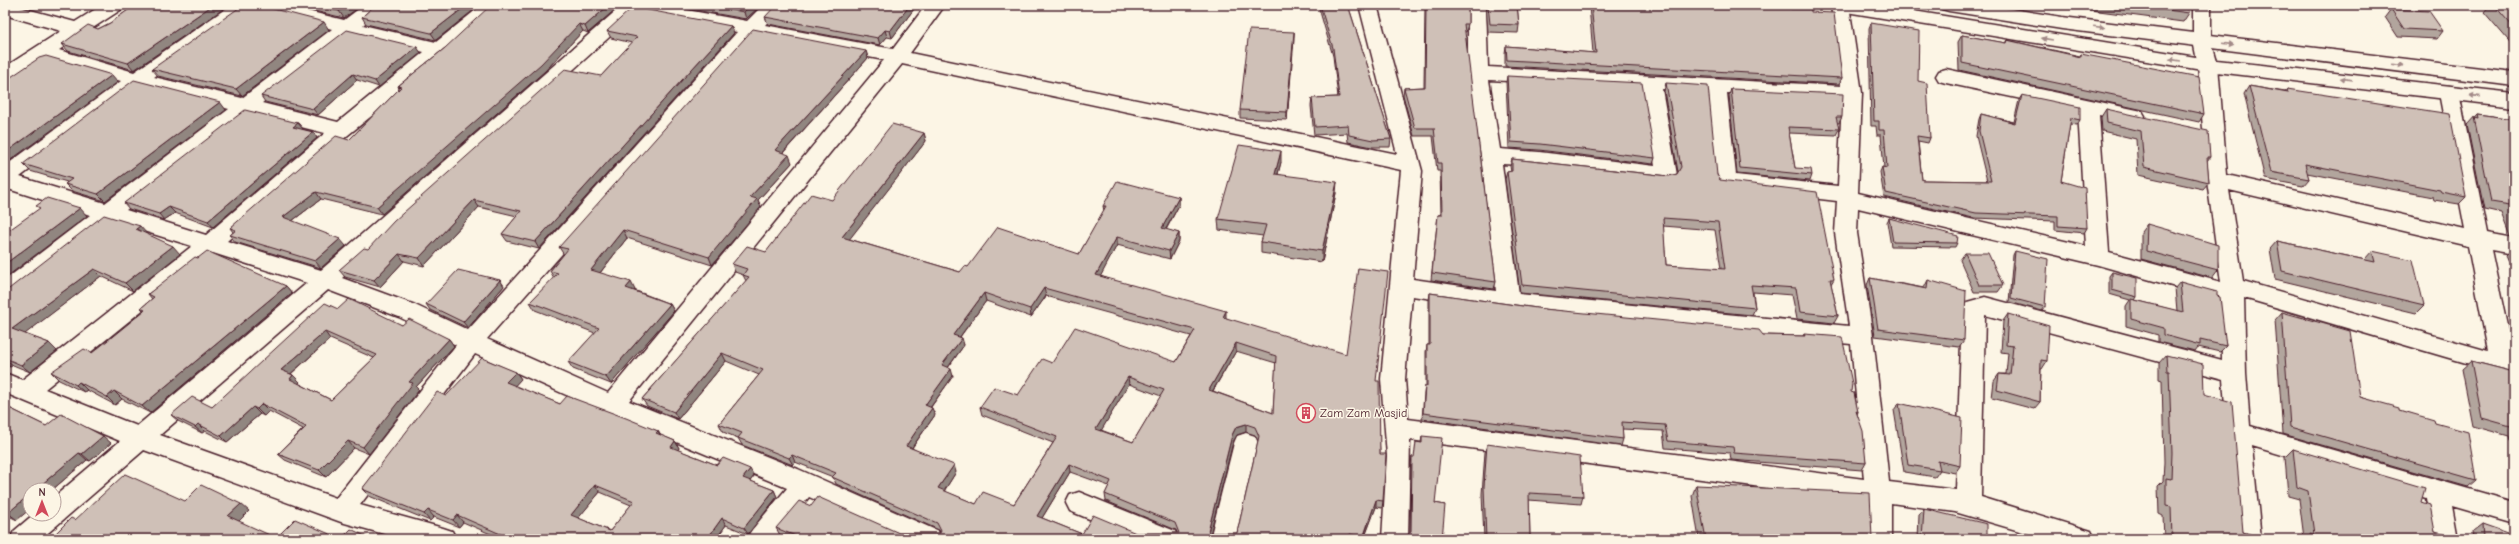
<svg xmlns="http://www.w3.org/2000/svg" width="2519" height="544" font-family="'Comic Neue',sans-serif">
<rect width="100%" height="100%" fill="#fcf5e5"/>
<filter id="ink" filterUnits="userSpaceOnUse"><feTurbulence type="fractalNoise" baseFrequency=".025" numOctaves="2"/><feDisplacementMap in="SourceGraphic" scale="8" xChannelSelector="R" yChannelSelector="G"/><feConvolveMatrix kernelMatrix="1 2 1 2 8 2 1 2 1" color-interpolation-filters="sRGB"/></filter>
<g filter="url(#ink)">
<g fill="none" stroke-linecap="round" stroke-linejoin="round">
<defs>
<path id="minor" d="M5,5H12L75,22L102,5H124L122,9L59,50L134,72L231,5H283L344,20L364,5H385L363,25L436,42L482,5H503L448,54L348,135L227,241L321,270L619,8L617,5H659L747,21L763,5H783L765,25L893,49L926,5H945L910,53L1397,154L1359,5H1377L1422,171L1413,279L1496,291L1481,156L1468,73V5H1486L1488,67L1841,86L1831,5H1849L1862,93L1858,193L2086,246L2078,111L1946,83L1939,81L1936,76L1939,71L1946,69L2142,111L2145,116L2142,121L2135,123L2099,115L2109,252L2221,282L2207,180L2198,65L2193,41V5H2211V41L2218,65L2227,175L2465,229L2439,93L2442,88L2449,86L2456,88L2459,93L2487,233L2514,238V254L2491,250L2514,359V377L2244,298L2246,373L2250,426L2514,502V524L2452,506L2458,539H2432L2426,498L2252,446L2261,539H2235L2223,379L1985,315L1981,497L2091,531L2095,539H2047L1955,512L1891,503V539H1865V501L1410,440L1408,539H1382L1387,456L1381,379L1401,170L902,64L629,401L798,469L938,531L942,539H902L809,497L775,539H747L751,531L787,488L604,412L475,354L360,505L443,528L452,531L456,539H402L341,522L144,450L41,539H10L14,531L34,514H54V497L120,441L5,393V373L22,380L192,246L111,221L13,298L5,301V280L90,215L5,188V166L121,81L45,59L12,81L5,83V67L61,31L5,15ZM252,8L332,29L242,98L154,77ZM636,13L737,32L468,330L415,305L342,278ZM351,34L424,52L338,122L262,103ZM755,35L884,60L608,393L487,339ZM1489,80L1642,88L1655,166L1539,152L1500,149ZM140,86L229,109L105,203L20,177ZM1662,89L1707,92L1716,182L1719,187L1837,201L1835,233L1849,326L1519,294L1502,164L1539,166L1667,182L1674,180L1677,175ZM1727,93L1842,99L1838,186L1736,175ZM249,114L325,133L206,235L126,210ZM2229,190L2468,246L2488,351L2243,281ZM1858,208L2098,265L2221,300L2222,360L1985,297L1967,302L1962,312L1956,490L1889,482L1873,336L1857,233ZM213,253L307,283L137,426L45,389ZM328,290L399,317L456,345L336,498L160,435ZM1412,296L1542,315L1851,344L1864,479L1408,419L1405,379Z
M1246,433L1255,436L1258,443L1236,539H1210L1234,443L1237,436Z
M1079,492L1175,531L1179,539H1138L1070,511L1066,503L1070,495Z"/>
<path id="major" d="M1831,5H1877L2208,59L2514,93V107L2208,71L1840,11L1833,9Z
M1940,5H1987L2062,17L2514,72V86L2062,29L1949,11L1942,9Z"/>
</defs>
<!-- minor casing -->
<use href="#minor" stroke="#4a1f2b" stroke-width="3"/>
<!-- major casing -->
<use href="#major" stroke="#4a1f2b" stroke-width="3"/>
<!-- minor -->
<use href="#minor" fill="#fcf5e5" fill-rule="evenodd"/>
<!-- major -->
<use href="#major" fill="#fcf5e5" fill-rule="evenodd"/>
</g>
<!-- wall -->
<path fill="#b2a59d" stroke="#4a1f2b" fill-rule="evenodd" d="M135,5H229L134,70L68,51L62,44L98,29L110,23Z
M289,5H362L344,18Z
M375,5H480L436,40L366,24L362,17Z
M667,5H761L746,19Z
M917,5L892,38L887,37L880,45L768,24L765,17Z
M1318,5H1348L1391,139L1390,147H1372L1348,142L1347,133L1314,135L1311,106L1312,98L1338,97L1333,56Z
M1425,5H1468V24L1466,32H1464L1496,282L1494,289L1431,280L1438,215H1441L1440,171H1437L1433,136H1414L1403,95L1404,88L1424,87Z
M1486,5H1517L1519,25L1518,33L1488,32Z
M1560,5H1730L1791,9L1811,12L1842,78L1839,84L1505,66V53L1506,46L1593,53L1589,6Z
M2053,5H2188L2189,13L2183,22Z
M2490,5H2509L2514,10V47L2484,12Z
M617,8L588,33L583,31L545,71L382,214L321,199L292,221L346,246L321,268L235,242L230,235L233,232L230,228L349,140L399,89L398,86L445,48Z
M2391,9L2443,31L2437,39L2398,37L2385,17Z
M1871,23L1918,81L1930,138L1928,143L1918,141L1922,180L1987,181L1976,136L1979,119L1981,114L2014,122L2019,100L2022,95L2080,120L2077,125L2070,124L2061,181L2087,228L2084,233L2055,230V221L1973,218L1884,197L1880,172L1882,167L1884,168L1881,135H1877L1876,126H1871L1869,28Z
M731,26L734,33L539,249L507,241L502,234L517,216L479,207L424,266L404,261L380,287L345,277L339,270L368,249L601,76L632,43L611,38L607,31Z
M329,30L242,96L158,76L152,69Z
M1294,32L1287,120L1240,118V110Z
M1962,35L2005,43L2007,40L2080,56L2081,54L2204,114L2199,122L1959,70L1958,42Z
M866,51L868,58L783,153L792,163L758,200L761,207L712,265L627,238L600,273L635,290H634L670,304L674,311L611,384L573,369L568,362L595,333L535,310L530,302L554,278L550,271L564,255L559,247Z
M421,53L379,87L357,80L318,115L265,102L261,96Z
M1507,76L1655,158L1653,164L1539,150L1509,148L1506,82Z
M1666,83L1720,180L1834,279L1831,284L1838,316L1834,323L1797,319L1792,295L1753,292L1755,308L1752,315L1520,293L1505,179L1507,172H1511L1510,166L1512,159L1669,176L1677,174L1678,172L1664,91ZM1663,226L1715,230L1721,269L1666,265Z
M2249,86L2285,92L2287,89L2466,197L2459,204L2434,200L2433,197L2307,173L2309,179L2303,186L2265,179L2244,94Z
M1731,89L1842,117L1839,123H1837L1839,129L1836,135L1789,133L1795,168L1812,175L1810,181L1737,174L1729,95Z
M2106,109L2210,157L2207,161L2209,182L2203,189L2138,175L2136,139L2102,131L2101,117Z
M226,110L105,201L72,191L65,184L67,182L30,171L23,164Z
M2477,114L2514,119V237L2511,236L2502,213L2484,209L2467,125Z
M298,123L303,129H302L313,132L317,138L213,227L175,213L164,220L129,209L124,203Z
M924,133L926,141L849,239L960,272L968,267L1079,254L1104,211L1103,206L1179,197V205L1166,230L1179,233V241L1170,259L1117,245L1100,276L1226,318L1376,381L1380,454L1383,501L1382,508L1376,507L1364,539H790L780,535L776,528L811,506L899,533H940V532L939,530L836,484L833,477L795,462L793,465L742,445L738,438L723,432L719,424L759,375L726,361L678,419L647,406L642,399L746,281L743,275L735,272L732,264L766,252L832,200ZM1046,296L1191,336L1176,362L1052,363L1018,395L980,407L982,415L1053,443L1014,504H976L944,491L956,472L912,448L935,415L931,407L953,376L948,368L964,345L960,337L986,301L1031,317ZM1236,351L1276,363L1273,413L1213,391ZM1129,384L1161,396L1133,442L1101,430ZM1246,432L1255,435L1258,441L1237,533H1210L1233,442L1237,435ZM1070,472L1109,486L1105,494L1106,501L1176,530L1177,533L1082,534L1042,518Z
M1281,162L1278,174L1336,193L1322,262L1261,253V242L1263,236L1219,230L1218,219Z
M1889,218L1957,243L1955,247L1891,246L1887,222Z
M2147,224L2218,270L2212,278L2141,259V232Z
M146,234L180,254L133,291L101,276L24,334L49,343L57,351L30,372L13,365L10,367L5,365V292L147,234Z
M2277,241L2366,260L2365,259L2372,251L2424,305L2416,313L2275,279L2270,249Z
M2514,247V272L2506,255Z
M2015,251L2045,307L2042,311L2009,302L2013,255Z
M1965,253L2003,285L1998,292H1974L1960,260Z
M198,258L286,286L292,293L150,413L122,399L115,405L87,390L84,392L59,380L51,372L92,353L144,311L141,308L152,299L148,294Z
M2112,272L2137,297L2135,300L2177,311L2175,288L2180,282L2217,296L2226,346L2220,352L2198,347L2195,351L2158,342V335L2126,326V306L2130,300L2109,294V276Z
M1870,278L1924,288L1928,280L1964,340L1959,347L1875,336L1867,285Z
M500,280L504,286L468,328L430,310L426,304Z
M1430,293L1544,309L1763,335L1803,336L1804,334L1851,392L1858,412L1857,414L1866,463L1862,470L1731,460L1730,453L1665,448L1663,431L1622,429L1623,439L1621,446L1422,419L1424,393L1425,386H1426V352L1427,345H1429V300Z
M338,309L402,325L449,339L454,346L416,387L419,390L369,454L354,448L326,477L285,460L278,454L303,429L269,411L264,416L260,414L227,442L205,431L202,433L178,421L171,415L212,407ZM330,339L374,358L331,400L298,383L300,382L293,375L291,374Z
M2282,312L2360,397L2400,410L2435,423L2476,480L2468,487L2283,434L2275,320Z
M2008,314L2047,361L2042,369H2041L2040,402L2034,409L1992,398L1994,381L1999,374H2006L2008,353L2001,352L2003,321Z
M2166,355L2204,394L2243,532L2265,539H2164L2163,516L2159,514L2158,486L2163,481L2164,462L2162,380L2159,379V363Z
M2471,361L2514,372V441L2510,440L2509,436L2473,426L2462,369Z
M516,372L521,379L514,386L560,404L658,431L660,435L675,441L679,448L678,450L717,465L754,476L750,481L774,490L777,497L748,534L726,525L716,539H502L463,522L459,527L434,517L430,521L369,496L362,489L446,396ZM600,492L631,505L610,531L578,518Z
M1899,403L1960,466L1955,473L1940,470L1935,477L1904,472L1894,410Z
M5,406L46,426L111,443L90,461L87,460L52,490H30L17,520L5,514Z
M1422,436L1435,503L1445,505L1410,533L1411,464L1412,457H1414L1421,443Z
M1487,444L1583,496L1581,504L1529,500L1530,539H1484L1482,494L1485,452Z
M2293,449L2421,502L2435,532L2444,539H2303L2304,538L2299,499L2288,496L2285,457Z
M1696,485L1872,539H1699L1692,496Z
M1924,509L1987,539H1918L1919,515Z
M2482,524L2514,539H2474L2473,531Z"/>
<!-- shaded-wall -->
<path fill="#918680" stroke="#4a1f2b" d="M213,5H229L134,70L128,63Z
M347,5H362L344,18L339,11Z
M467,5H480L436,40L431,33Z
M609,5H616L617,8L588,33L585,26Z
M751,5H761L746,19L744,12Z
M910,5H917L892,38L890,31Z
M324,22L329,30L242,96L236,89Z
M579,24L583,31L545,71L382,214L377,207Z
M731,26L734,33L539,249L535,242Z
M885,30L887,37L880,45L878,38Z
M1294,32V40L1287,120V112Z
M417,47L421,53L379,87L375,81Z
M866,51L868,58L778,158L775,150Z
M353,74L357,80L318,115L313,109Z
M112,75L118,82L5,164V153Z
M220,102L226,110L105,201L98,194Z
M298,123L303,129L298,133L293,127Z
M313,132L317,138L213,227L208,221Z
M924,133L926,141L845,245L842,237Z
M1281,151V162L1275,185V174Z
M789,155L792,163L758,200L761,207L712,265L709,257L750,197Z
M1337,182L1336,193L1322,262V251Z
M316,192L321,199L288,224L283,217Z
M1179,197V205L1162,236V228Z
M474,200L479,207L424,266L419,258Z
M169,207L175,213L164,220L159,214Z
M80,208L87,216L5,278V264Z
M140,226L147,234L143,237L136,229Z
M623,230L627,238L596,278L591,270Z
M1179,233V241L1170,259L1169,251Z
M1117,237V245L1097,283L1096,275Z
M340,239L346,246L321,268L315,261Z
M173,246L180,254L133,291L125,283Z
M399,254L404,261L380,287L374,280Z
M94,269L101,276L21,337L12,329Z
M500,280L504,286L468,328L463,322Z
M631,282L635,290L630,295L626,288Z
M286,286L292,293L150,413L142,406Z
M1044,288L1046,296L1031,317L1030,309Z
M984,293L986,301L956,342L953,335Z
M670,304L674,311L611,384L606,377Z
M1226,311V319L1223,317Z
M325,332L330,339L287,377L281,370Z
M962,338L964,345L944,373L942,365Z
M449,339L454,346L416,387L419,390L369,454L363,447L409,382Z
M49,343L57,351L30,372L21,365Z
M1236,343V351L1209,397V390Z
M722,353L726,361L678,419L674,412Z
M5,359L13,365L10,367L5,363Z
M951,369L953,376L927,412L925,405Z
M516,372L521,379L511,390L506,382Z
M293,375L300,382L296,386L290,379Z
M1128,377L1129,384L1098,436L1096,429Z
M79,382L87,390L84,392L76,385Z
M114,391L122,399L115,405L107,397Z
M262,404L269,411L264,416L257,409Z
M253,407L260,414L227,442L221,436Z
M932,408L935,415L908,453L906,446Z
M198,424L205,431L202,433L195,427Z
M1246,424V432L1237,435L1233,442L1209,539L1208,532L1232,435L1236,427Z
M658,431L662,438L656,433Z
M103,436L111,443L90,461L82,454Z
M348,441L354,448L326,477L319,470Z
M675,441L679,448L675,454L671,447Z
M79,453L87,460L52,490H35Z
M792,455L795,462L793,465L789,458Z
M1069,464L1070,472L1039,523L1037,516Z
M954,465L956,472L941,496L938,488Z
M750,469L754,476L747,485L743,478Z
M595,485L600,492L576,521L571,515Z
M774,490L777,497L748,534L744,528Z
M30,494V509L17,520L8,513Z
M1376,500V507L1364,539H1363Z
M241,504L249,511L236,524L228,516Z
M428,510L434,517L430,521L424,514Z
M457,515L463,522L459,527L453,520Z
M722,518L726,525L716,539H707Z"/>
<!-- building -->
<path fill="#cfc0b7" stroke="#4a1f2b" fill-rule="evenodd" d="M135,5H213L128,63L62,44L88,25L98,29L110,23Z
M243,5H258L324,22L236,89L152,69Z
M314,5H347L339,11Z
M375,5H467L431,33L362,17Z
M491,5H609L585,26L579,24L541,64L377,207L316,192L283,217L340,239L315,261L230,235L236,230L230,228L336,136L349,140L401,87L398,86L445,48Z
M704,5H751L744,12Z
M776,5H910L890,31L885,30L878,38L765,17Z
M1320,5H1348L1391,139L1373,140L1349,135L1348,125L1315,127L1312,98L1339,97L1333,48Z
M1426,5H1468V24H1464L1496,282L1432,273L1438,215H1442L1441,163H1438L1434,128H1415L1404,88L1425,87Z
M1488,5H1517L1519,25L1490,24Z
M1591,5H1730L1790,7L1791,9H1811V12L1834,13L1842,78L1507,60L1506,46L1596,53Z
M2131,5H2188L2189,13Z
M2494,5H2509L2514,10V28Z
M633,7L731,26L535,242L502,234L521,211L474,200L419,258L399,254L374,280L339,270L364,248L368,249L394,221L565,69L601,76L637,37L607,31Z
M2391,9L2429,11L2443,31L2404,29Z
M1871,23L1919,31L1918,81L1927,83L1930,138L1917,136L1922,180L1991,181L1979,131L1981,114L2015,123L2022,95L2080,107V120L2071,118L2061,181L2085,188L2087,228L2058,226V216L1976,213L1886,193L1882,167L1887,168L1884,130H1879V121H1874Z
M753,29L866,51L775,150L789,155L750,197L757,199L709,257L623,230L591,270L631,282L626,288L670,304L606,377L568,362L599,328L530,302L558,273L550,271L568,249L559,247Z
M347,30L417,47L375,81L353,74L313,109L261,96Z
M1249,30L1294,32L1287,112L1240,110Z
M1962,35L2006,43L2007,40L2081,57V54L2199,77L2204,114L1962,63Z
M46,56L112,75L5,153V81L39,58Z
M1507,76L1642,83L1655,158L1540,144L1511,142Z
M134,80L220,102L98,194L65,184L72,179L23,164Z
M1666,83L1708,86L1717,175L1720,180L1817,192L1834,279H1830L1838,316L1800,312L1796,288L1751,285L1755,308L1522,285L1507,172L1512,171V159L1669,176L1677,174L1681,167ZM1663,218L1718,222L1725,269L1666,265Z
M2249,86L2288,93L2287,89L2450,114L2466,197L2441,192L2440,190L2305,164L2309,179L2271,172Z
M1731,89L1843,94L1842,117H1836L1839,129L1788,127L1795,168L1811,169L1812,175L1740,168Z
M2106,109L2208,131L2210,157H2207L2209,182L2144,167L2141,131L2107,123Z
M245,110L298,123L293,127L313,132L208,221L169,207L159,214L124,203Z
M2477,114L2514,119V216L2510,205L2491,202L2474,117L2478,118Z
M892,124L924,133L842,237L960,272L965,266L968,267L998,227L1079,254L1106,206H1103L1117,181L1179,197L1162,228L1179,233L1169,251L1117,237L1096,275L1226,311L1223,317L1346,354L1358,268L1388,272L1376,381H1379L1380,454H1386L1383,501L1376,500L1363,538L1350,534L1348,539H803L776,528L799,501L811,506L818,497L899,533H940L941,531L937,523L832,477L836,473L792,455L789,458L738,438L742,433L719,424L763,370L722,353L674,412L642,399L749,277L743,275L747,269L732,264L747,246L766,252L811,194L832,200ZM1044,288L1195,330L1176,362L1075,327L1052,363L1042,359L1018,395L994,387L980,407L1057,437L1014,504L983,492L976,504L938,488L954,465L906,446L932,408L925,405L951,369L942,365L962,338L953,335L984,293L1030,309ZM1236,343L1276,356L1273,413L1209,390ZM1128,377L1164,390L1133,442L1096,429ZM1246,424L1255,427L1259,436L1237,533H1210L1208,532L1232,435L1236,427ZM1069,464L1111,481L1105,494L1175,523L1179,533H1136L1093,515L1082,534L1037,516Z
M1239,145L1281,151L1275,174L1337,182L1322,251L1261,242L1266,225L1218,219Z
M47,198L80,208L5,264V233L40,208L36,206Z
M104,215L140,226L136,229L173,246L125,283L94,269L12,329L49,343L21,365L5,358V292Z
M1889,218L1958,236L1957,243L1893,242Z
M2147,224L2182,234L2218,245V270L2146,251Z
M2277,241L2375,262L2372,251L2413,260L2424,305L2282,271Z
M207,251L286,286L142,406L114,391L107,397L79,382L76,385L51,372L84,349L92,353L145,310L141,308L154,297L148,294L195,257L198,258Z
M2015,251L2048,259L2045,307L2011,298Z
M1965,253H1988L2003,285H1979Z
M458,270L500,280L463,322L426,304Z
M2112,272L2137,278V297L2112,290Z
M1870,278L1927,289L1928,280L1966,291L1964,340L1878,329Z
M2180,282L2217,292V296L2220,297L2226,346L2200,340V345L2164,335V328L2131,319V299L2183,312Z
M1430,293L1544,309L1759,330L1763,335L1805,336L1804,334L1842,337L1852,383L1851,392L1854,393L1858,412L1856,411L1863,431L1866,463L1734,453L1733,447L1668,441L1665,425L1622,422L1623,439L1423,413L1425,386H1427V345H1430Z
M349,299L402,325L409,319L449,339L409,382L413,383L363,447L348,441L319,470L278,454L306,427L262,404L257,409L253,407L221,436L198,424L195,427L171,415L192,397L212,407L325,303L338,309ZM325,332L377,355L331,400L290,379L293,375L281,370Z
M2282,312L2350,331L2360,397L2400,408V410L2434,420L2435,423L2468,432L2476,480L2290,427Z
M2008,314L2049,326L2047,361L2041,360L2040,402L1997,390L1999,374L2010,375L2013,346L2006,345Z
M2166,355L2203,364L2204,394L2232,402L2243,532L2265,539H2172L2171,507L2166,506V478L2171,479L2172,453L2169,371H2167Z
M482,358L516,372L506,382L560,404L567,396L626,418L658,431L656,433L675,441L671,447L717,465L723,458L750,469L743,478L774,490L744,528L722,518L707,539H512L457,515L453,520L428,510L424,514L362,489L437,392L446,396ZM595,485L634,501L610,531L571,515Z
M2471,361L2514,372V427L2482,418Z
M1899,403L1962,418L1960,466L1938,461L1940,470L1908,465Z
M5,406L46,426L61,414L103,436L82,454L79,453L35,490H30V494L8,513L5,511Z
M1422,436L1442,438L1435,503L1445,505L1442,539H1407L1408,534L1411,532L1412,457H1414L1416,442L1422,443Z
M1487,444L1580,457L1583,496L1529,493L1530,539H1486L1484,487Z
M2293,449L2425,488L2421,502L2430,505L2435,532L2443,534L2444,539H2311L2310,533L2314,534L2308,491L2297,487Z
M125,474L185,501L201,485L241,504L228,516L276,538L295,519L341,539H50L71,518L75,520Z
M1696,485L1870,493L1872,539H1706Z
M1924,509L1987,524V539H1922Z
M2482,524L2514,535V539H2483Z
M351,529L371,539H341Z"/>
<!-- one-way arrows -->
<defs><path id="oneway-solid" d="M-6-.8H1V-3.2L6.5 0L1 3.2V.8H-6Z"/></defs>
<g fill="#a38a88">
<use href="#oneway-solid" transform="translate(2099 27) rotate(7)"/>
<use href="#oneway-solid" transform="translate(2047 39) rotate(-171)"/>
<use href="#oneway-solid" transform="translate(2228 44) rotate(7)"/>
<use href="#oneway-solid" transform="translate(2175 60) rotate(-171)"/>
<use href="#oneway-solid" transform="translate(2398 65) rotate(7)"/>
<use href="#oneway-solid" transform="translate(2346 79) rotate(-172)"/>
<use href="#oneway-solid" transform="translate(2475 96) rotate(-174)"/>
</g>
</g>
<!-- icons -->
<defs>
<symbol id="building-ring" viewBox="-11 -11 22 22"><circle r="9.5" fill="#fcf5e5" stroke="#d1495b" stroke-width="1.5"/><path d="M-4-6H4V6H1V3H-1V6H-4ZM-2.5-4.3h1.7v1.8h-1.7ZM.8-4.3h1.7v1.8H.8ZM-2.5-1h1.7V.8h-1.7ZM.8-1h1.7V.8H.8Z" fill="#d1495b"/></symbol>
</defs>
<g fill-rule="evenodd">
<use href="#building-ring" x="1295" y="402" width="22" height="22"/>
</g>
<g text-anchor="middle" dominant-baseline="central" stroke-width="3" stroke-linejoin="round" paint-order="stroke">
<!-- poi labels -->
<g font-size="12" fill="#4a1f2b" stroke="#fcf5e5" text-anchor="start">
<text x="1320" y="413">Zam Zam Masjid</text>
</g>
</g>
<!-- margin -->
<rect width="2519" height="544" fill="none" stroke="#fcf5e5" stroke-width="20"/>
<rect x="10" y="10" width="2499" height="524" fill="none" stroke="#4a1f2b" stroke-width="1.5" filter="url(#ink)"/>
<!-- north arrow -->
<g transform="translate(42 502)"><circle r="19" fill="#fcf5e5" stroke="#b59f9b"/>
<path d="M0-3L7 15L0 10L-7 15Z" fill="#d1495b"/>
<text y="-6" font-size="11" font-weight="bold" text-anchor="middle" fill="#4a1f2b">N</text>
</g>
</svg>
